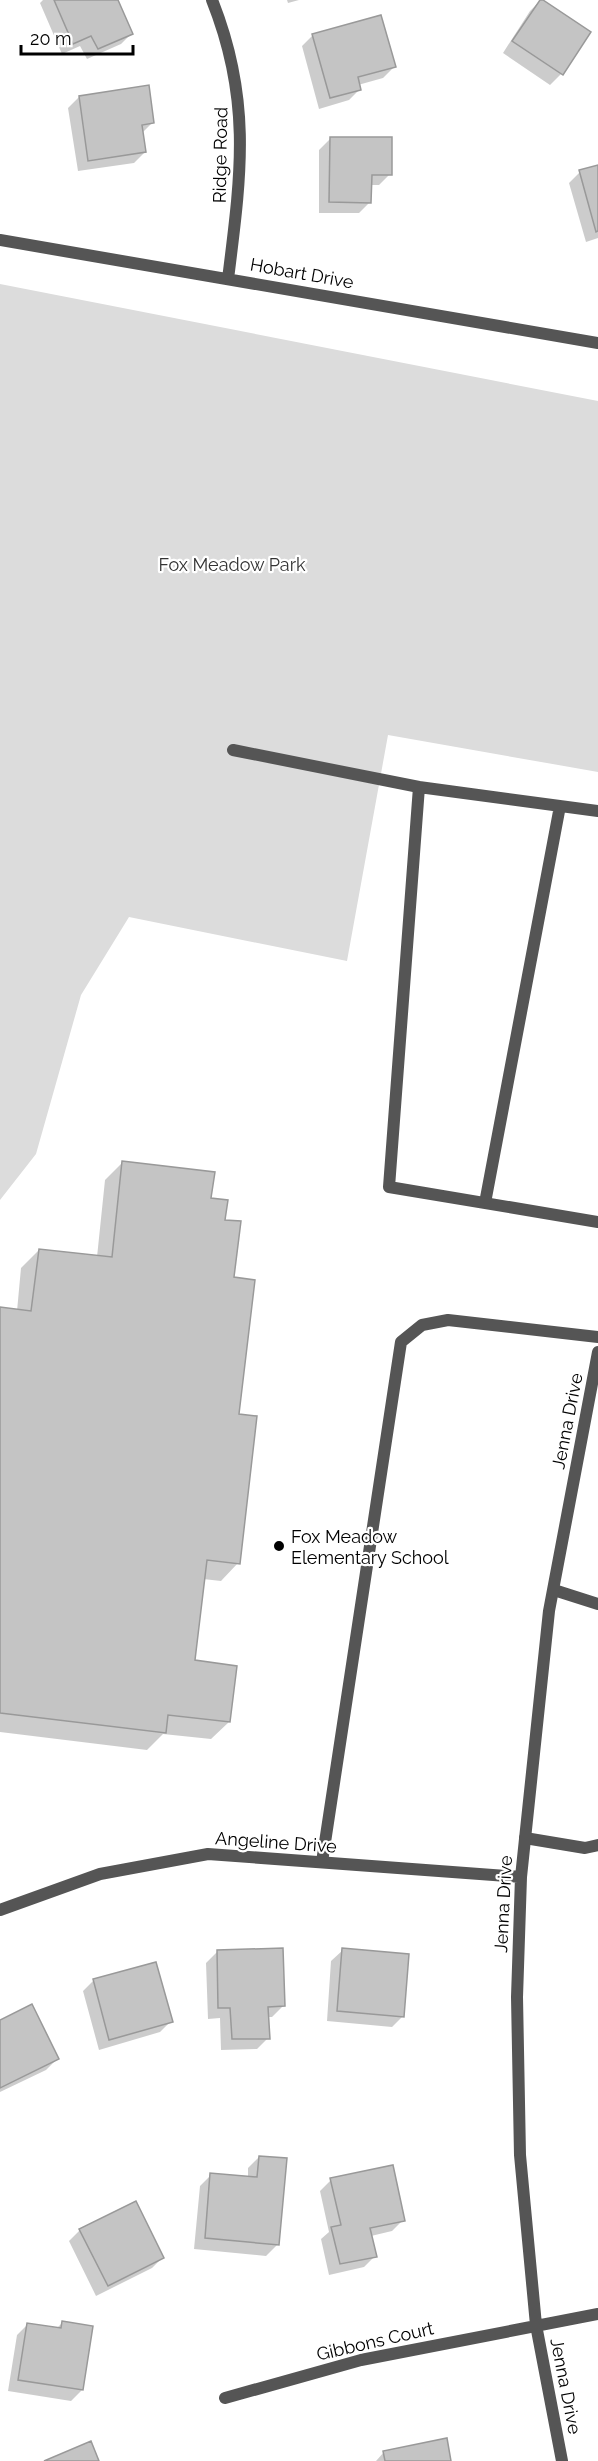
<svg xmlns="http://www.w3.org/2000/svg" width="598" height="2461" font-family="Raleway,sans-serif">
<rect width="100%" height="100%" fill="#fff"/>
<!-- green -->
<path fill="#dcdcdc" d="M0,284L598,401V772L388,735L347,961L129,917L81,995L36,1154L0,1200Z"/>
<!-- shadow -->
<path fill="#0003" d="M43,0H117L132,33L121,44L87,59L80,46L62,54L40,3Z
M287,0H299L288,3Z
M541,0L561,74L550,85L503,53L530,11Z
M313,35L394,67L383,78L358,85L360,89L349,100L319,109L302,46Z
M79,97L153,122L142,133L145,152L134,163L78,171L68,108Z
M331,138L390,174L379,185H370V202L359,213H319V150Z
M598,167V238L586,242L569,183L580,172Z
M123,1162L210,1199L224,1221L232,1279L237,1415L238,1563L221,1581L203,1579L194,1662L229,1722L211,1739L163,1734L147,1750L0,1732V1309L17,1311L21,1268L39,1250L97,1257L105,1180Z
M343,1950L403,2016L392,2027L327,2021L331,1961Z
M217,1952L283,2006L272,2017H267L268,2038L257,2049L221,2050L220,2018L208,2019L206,1963Z
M94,1980L171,2021L160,2032L99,2050L83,1991Z
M0,2021L57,2059L46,2070L0,2092Z
M259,2157L277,2245L266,2256L194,2249L200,2186L211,2175L248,2178V2168Z
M331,2180L403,2220L392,2231L371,2236L375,2256L364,2267L329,2275L321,2239L329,2232L320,2191Z
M80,2230L163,2257L152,2268L96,2296L69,2241Z
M62,2323L82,2390L71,2401L8,2391L17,2335L28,2324L56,2329Z
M384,2452L450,2461H376Z"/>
<!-- building -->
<path fill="#c4c4c4" stroke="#999" stroke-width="1.5" d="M54,0H118L133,34L98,49L91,36L73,44Z
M540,0H543L591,32L563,75L512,41Z
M381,15L396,67L358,77L361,90L330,98L312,34Z
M149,85L154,123L142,125L146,152L88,161L79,96Z
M330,137H392V175H372L371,203L329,202Z
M598,165V231L596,232L579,170Z
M122,1161L215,1172L211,1198L228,1200L225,1220L241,1221L234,1277L255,1280L239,1414L257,1416L240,1564L207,1560L195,1660L237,1666L230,1722L168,1715L166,1733L0,1713V1307L31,1311L39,1249L112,1257Z
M283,1948L285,2006L268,2007L270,2039H232L230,2008H218L217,1950Z
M342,1948L409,1954L404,2017L337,2011Z
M156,1962L173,2022L109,2040L93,1979Z
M32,2004L59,2059L0,2088V2020Z
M259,2156L287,2158L279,2245L205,2238L210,2173L257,2177Z
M393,2165L405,2221L370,2228L377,2257L340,2264L331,2227L341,2225L330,2178Z
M136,2201L164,2258L108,2286L79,2229Z
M62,2321L93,2326L83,2390L18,2380L27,2323L61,2328Z
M447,2438L451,2461H385L383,2451Z
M91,2441L99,2461H44Z"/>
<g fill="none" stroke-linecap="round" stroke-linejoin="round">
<!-- lane -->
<path stroke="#555" stroke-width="12" d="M233,750L419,787
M598,811L419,787L389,1187L598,1222
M485,1203L560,806
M554,1590L598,1604
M525,1838L585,1848L598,1845
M322,1862L401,1342L422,1325L448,1320L598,1337"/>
<!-- street -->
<path stroke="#555" stroke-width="12" d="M212,0C252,100 241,175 228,279
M0,240L598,343
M0,1910L100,1874L208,1854L521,1877
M225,2398L361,2360L598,2314
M562,2461L536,2325L520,2155L517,1997L521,1877L549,1611L598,1352"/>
</g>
<!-- markers -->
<circle fill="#000" stroke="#fff" stroke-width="2" cx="279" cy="1546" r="6"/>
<g text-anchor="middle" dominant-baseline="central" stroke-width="4.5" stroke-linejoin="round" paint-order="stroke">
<!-- street labels -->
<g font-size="18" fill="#000" stroke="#fff">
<text transform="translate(220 155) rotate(-89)">Ridge Road</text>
<text transform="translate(302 273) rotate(10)">Hobart Drive</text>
<text transform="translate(567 1421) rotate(-79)">Jenna Drive</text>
<text transform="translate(276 1842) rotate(4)">Angeline Drive</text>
<text transform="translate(503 1904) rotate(-87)">Jenna Drive</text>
<text transform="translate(375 2341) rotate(-13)">Gibbons Court</text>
<text transform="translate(566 2386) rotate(79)">Jenna Drive</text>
</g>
<!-- park labels -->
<g font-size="18" fill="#333" stroke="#fff">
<text x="232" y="564">Fox Meadow Park</text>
</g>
<!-- poi labels -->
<g font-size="18" fill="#000" stroke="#fff" text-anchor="start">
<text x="291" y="1536">Fox Meadow<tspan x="291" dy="21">Elementary School</tspan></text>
</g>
</g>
<!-- scale -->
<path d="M21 45v9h112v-9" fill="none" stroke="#000000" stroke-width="3"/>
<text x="30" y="45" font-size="18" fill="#000000" stroke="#ffffff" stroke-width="4.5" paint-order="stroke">20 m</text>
</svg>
